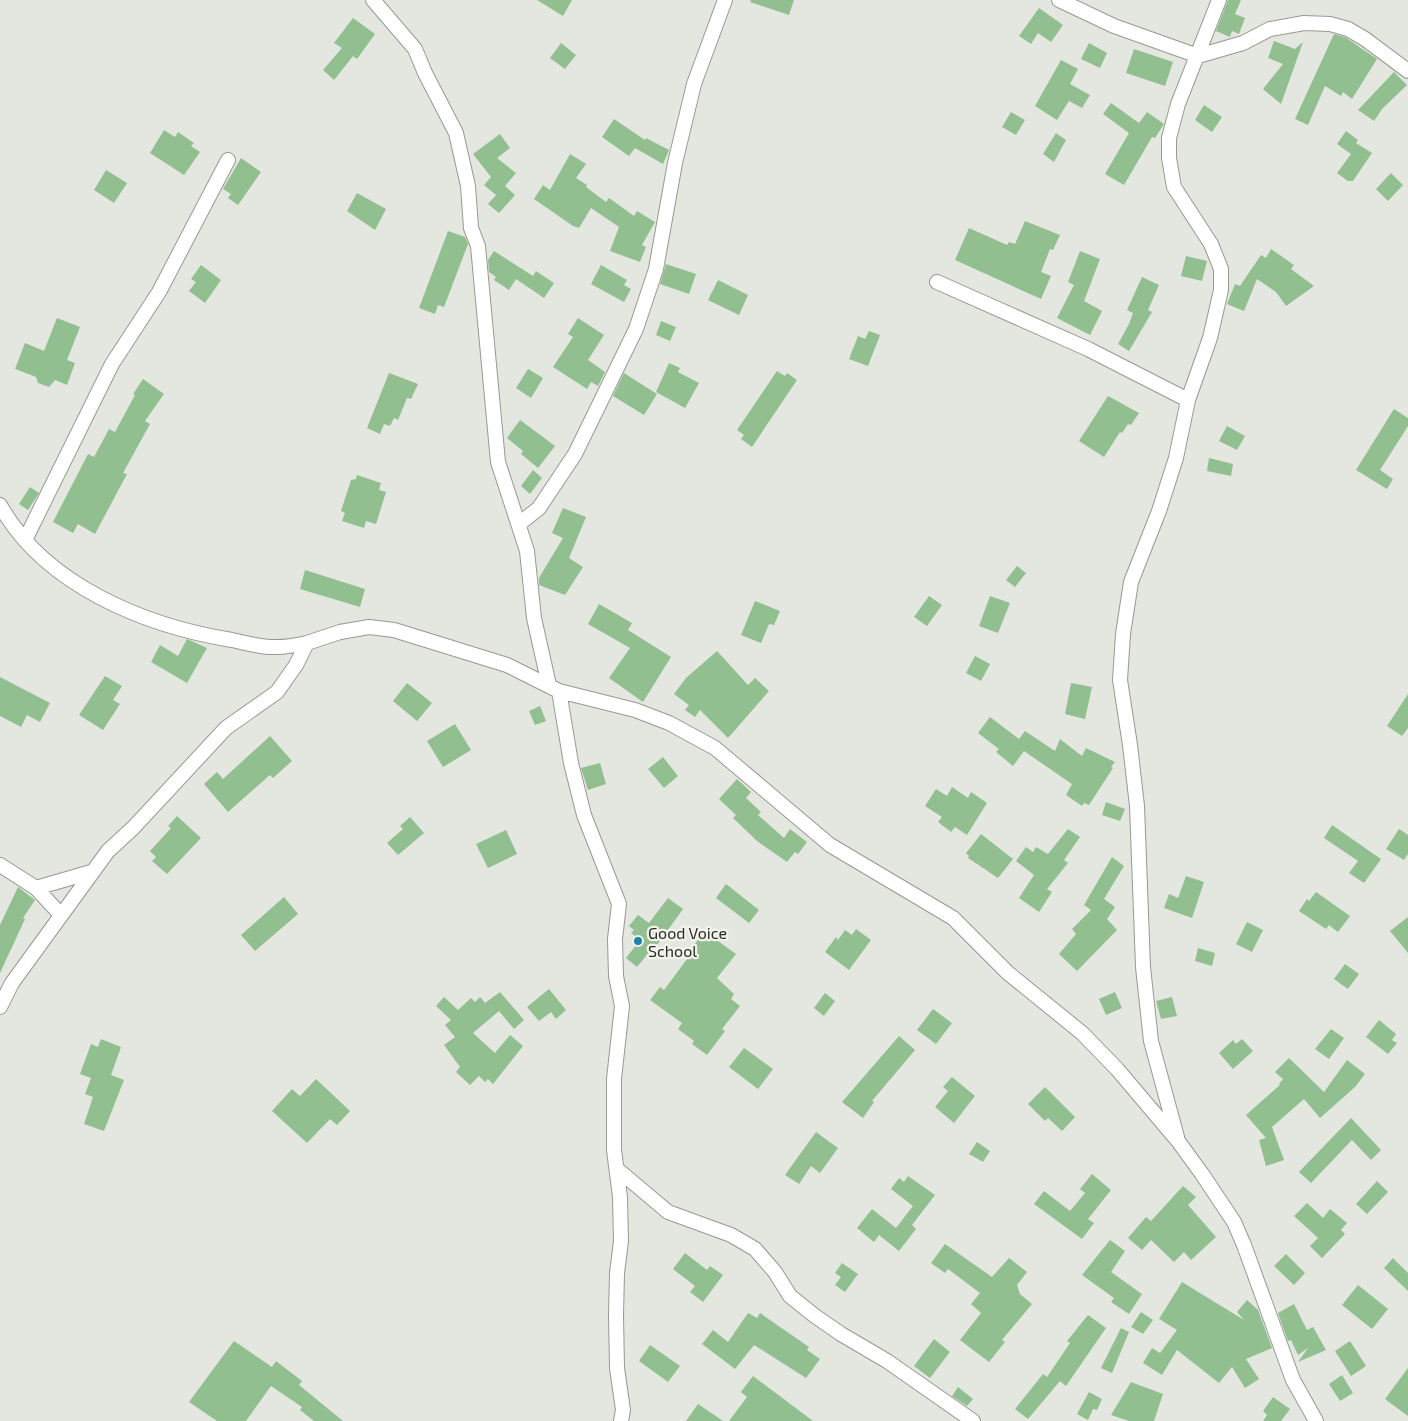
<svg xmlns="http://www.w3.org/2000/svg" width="1408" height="1421" font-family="'Exo 2',sans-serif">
<rect width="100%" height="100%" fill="#e4e7df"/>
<!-- building -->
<path fill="#91bf90" d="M537,0H572L563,16Z
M751,0H794L789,15L750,2Z
M1228,0H1241L1235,14L1245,18L1239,34L1232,31L1230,37L1216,31Z
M1039,8L1063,25L1051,42L1038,33L1031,44L1019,36Z
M353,18L375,34L357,59L353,56L334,80L323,70L342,48L334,43Z
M1334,34L1345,37L1377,59L1352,99L1343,92L1341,96L1325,86L1308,125L1295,119Z
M1274,41L1295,49L1303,42L1281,104L1263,89L1283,64L1268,58Z
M561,43L576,55L565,69L550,58Z
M1089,43L1107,53L1100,68L1081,59Z
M1134,49L1173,62L1165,86L1126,73Z
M1061,60L1078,69L1070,84L1090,95L1082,108L1069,101L1057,120L1035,106Z
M1394,72L1407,85L1382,109L1374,121L1358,110Z
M1111,103L1139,123L1147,112L1164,124L1155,138L1152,137L1124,185L1105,174L1129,133L1103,114Z
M1204,105L1222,117L1212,132L1195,120Z
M1011,112L1025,120L1016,135L1002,127Z
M614,119L645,140L646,138L669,150L663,164L635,148L629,156L602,137Z
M164,130L175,137L178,132L194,143L191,146L200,152L184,175L150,153Z
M1346,131L1358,140L1356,143L1372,153L1353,181H1348L1337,173L1351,154L1337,144Z
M1056,133L1066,140L1054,162L1043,154Z
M500,134L510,148L497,158L516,173L505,186L515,195L499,213L488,204L496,195L484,185L491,177L473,154Z
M570,154L586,164L576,178L587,185L586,187L606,202L609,198L634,216L637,211L655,222L642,245L646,247L640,262L610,251L619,227L591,208L579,228L573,226L534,199L543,185L550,190Z
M241,158L261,172L238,205L228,198L231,194L223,189Z
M106,170L127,183L114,203L94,190Z
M1391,173L1403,185L1388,201L1376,189Z
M357,193L386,209L375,230L347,211Z
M1025,221L1060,235L1053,250L1050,249L1041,272L1051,276L1041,299L955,260L969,228L1007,245L1009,242L1015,244Z
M448,231L465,237L468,244L444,307L438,305L435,314L419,308Z
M1271,249L1294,265L1291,269L1314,286L1286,306L1276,292L1257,279L1244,311L1227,304L1235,284L1240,286L1261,255L1266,258Z
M494,251L533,276L536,271L554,283L544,298L516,279L509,290L494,280L496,277L489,272L488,260Z
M1080,251L1100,259L1084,301L1102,311L1090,335L1057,318L1074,285L1068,282Z
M1186,256L1207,261L1202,281L1181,276Z
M666,264L696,274L689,294L660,284Z
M201,265L221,280L205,303L189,291L196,282L191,279Z
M601,265L627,280L624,285L631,289L624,302L591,284Z
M1142,277L1159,285L1148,310L1152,312L1129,351L1118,344L1129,324L1133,313L1127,310Z
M718,280L748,295L739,315L708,300Z
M57,318L80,327L67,360L75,363L67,385L55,380L49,387L38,383L36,377L15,369L25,343L44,351Z
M578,318L604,335L588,360L605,372L598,386L591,382L587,389L553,367L573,337L568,334Z
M661,321L676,327L670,341L656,335Z
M869,331L880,335L868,366L849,359L858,336L865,339Z
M669,363L680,368L678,372L699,383L685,408L656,392Z
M528,369L543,378L531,398L516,388Z
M777,371L785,376L787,373L797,380L752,447L741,439L744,435L737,430Z
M389,373L418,384L411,399L407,398L398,420L394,418L390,426L384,424L380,434L367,428Z
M624,373L657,394L644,415L613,396Z
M143,379L164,394L145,421L150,424L123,473L127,474L95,534L78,524L73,533L53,522L88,454L94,457L109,429L115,432L135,395L133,394Z
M1108,396L1139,413L1131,425L1128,424L1122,433L1120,432L1104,457L1079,441Z
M1394,409L1408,418V426L1380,470L1393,479L1387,489L1356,470Z
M520,420L555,446L538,468L521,454L523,451L507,438Z
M1227,426L1245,436L1237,450L1219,441Z
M1209,458L1233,464L1231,476L1207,471Z
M533,470L542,478L530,494L521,486Z
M357,475L381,483L379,490L386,492L376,524L366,521L364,528L342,521L345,513L341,511L351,480L356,479Z
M30,487L39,493L28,510L19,504Z
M563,508L586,517L569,558L583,567L565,595L539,585V578L563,538L552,533Z
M1017,566L1026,573L1015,587L1006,580Z
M305,570L365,589L360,607L300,589Z
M929,596L942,605L927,626L914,617Z
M990,596L1010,603L998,633L979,626Z
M755,601L780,611L774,625L769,624L761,643L741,635Z
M599,604L632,623L628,630L671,657L643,702L609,678L630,648L588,624Z
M187,639L207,648L187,683L151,662L160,645L178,656Z
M717,651L748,685L755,678L769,691L728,738L700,710L695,717L685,710L689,705L674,694L686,678Z
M975,656L990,664L981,681L966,673Z
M105,676L122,686L113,700L120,704L103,730L79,715Z
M0,677L50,703L40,722L27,715L21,727L0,716Z
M407,683L432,703L417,721L393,701Z
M1071,683L1092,687L1085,719L1065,714Z
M1408,694V728L1402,736L1387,726Z
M540,706L546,721L535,725L529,711Z
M990,717L1019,739L1025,731L1055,751L1060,739L1082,756L1086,748L1115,762L1111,767L1113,768L1089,805L1084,803L1082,806L1066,795L1072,784L1024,751L1013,766L996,752L999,749L978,733Z
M455,724L471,750L443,767L427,741Z
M270,736L292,761L273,778L270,775L228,812L204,784L217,772L223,779Z
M663,757L678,776L664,788L648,769Z
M600,763L606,784L588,790L581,768Z
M737,779L751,792L746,798L761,812L758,815L784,838L790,829L807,842L798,854L795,852L787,862L757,841L733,818L736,815L719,799Z
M952,787L968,798L971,792L987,803L967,835L955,827L951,832L938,822L942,817L925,806L936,789L947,796Z
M1106,802L1125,809L1120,821L1102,815Z
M177,816L201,838L167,874L152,861L156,857L150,851L171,828L168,826Z
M410,817L424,833L398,855L387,843L403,829L400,826Z
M1332,825L1381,859L1364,883L1349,873L1358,861L1324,838Z
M1068,829L1080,837L1064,860L1068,863L1047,889L1052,892L1039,912L1019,898L1034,875L1016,861L1026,847L1033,852L1036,847L1048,854Z
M1399,829L1408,835V854L1404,860L1386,849Z
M506,830L517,854L488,868L476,844Z
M981,834L1013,859L998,878L968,858L969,856L966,853Z
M1112,857L1124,866L1104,899L1115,907L1107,919L1117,930L1077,971L1059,954L1076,934L1072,929L1091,910L1084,905Z
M1186,876L1204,882L1192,918L1164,908L1169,894L1178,898Z
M726,884L759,910L749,923L716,898Z
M18,887L35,900L23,918L25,919L0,973V925Z
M1316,892L1350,916L1338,932L1329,925L1326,929L1299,911L1307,899L1309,901Z
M284,897L298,914L255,951L241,935Z
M668,898L683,909L652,952L650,951L637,967L626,958L640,940L631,933L634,930L629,926L638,915L649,923Z
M1408,917V953L1390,931Z
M1247,922L1263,930L1252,952L1236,944Z
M856,929L871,940L849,970L825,952L836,937L838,940L845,930L852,935Z
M704,931L736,954L717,978L734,994L731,999L740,1006L722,1029L725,1031L707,1055L692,1044L694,1041L678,1029L682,1023L650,1000L660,987L664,990L690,955L688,954Z
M1198,948L1215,953L1212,966L1195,961Z
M1345,964L1359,974L1348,989L1334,979Z
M549,989L566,1010L556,1019L551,1012L539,1021L527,1007Z
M500,992L524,1020L514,1029L499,1011L473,1033L495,1053L510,1035L523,1046L493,1084L488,1079L485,1082L479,1076L470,1085L456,1072L460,1067L444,1045L455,1037L445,1025L451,1020L436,1006L444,997L458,1010L471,998L475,1002L480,997L485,1003Z
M1115,992L1122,1008L1106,1015L1099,999Z
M825,993L835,1001L824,1016L814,1008Z
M1172,997L1177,1016L1161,1019L1156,1001Z
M933,1009L952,1023L936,1044L917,1030Z
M1379,1020L1396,1034L1392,1040L1397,1043L1388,1054L1366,1037Z
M1331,1029L1344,1038L1329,1059L1315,1049Z
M899,1036L915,1050L872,1101L874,1102L863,1118L842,1102Z
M101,1039L121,1047L111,1075L124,1080L104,1131L84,1124L93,1097L85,1094L91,1078L80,1074L91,1044L98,1047Z
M1242,1039L1253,1051L1233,1069L1219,1053L1233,1040L1236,1044Z
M744,1048L773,1069L758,1089L729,1067Z
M1289,1058L1324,1092L1347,1060L1365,1074L1355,1087L1320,1118L1304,1099L1272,1127L1284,1160L1266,1166L1259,1140L1266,1138L1246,1115L1280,1085L1279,1084L1283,1079L1275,1072Z
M952,1077L975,1096L954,1123L935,1107L948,1091L943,1087Z
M316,1079L350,1111L337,1125L330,1119L307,1143L272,1111L292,1089L300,1096Z
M1045,1087L1075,1117L1062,1131L1048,1118L1045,1121L1028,1104Z
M1351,1118L1381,1150L1371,1160L1352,1140L1311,1183L1299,1172Z
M816,1132L838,1148L820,1173L811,1166L799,1184L785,1175Z
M977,1142L990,1151L983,1162L969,1154Z
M1092,1174L1111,1190L1088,1219L1094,1223L1082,1239L1034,1204L1044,1191L1070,1211L1085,1193L1080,1189Z
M908,1176L935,1195L912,1225L916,1229L899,1251L879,1235L874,1242L857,1228L872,1209L896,1228L913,1206L891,1189L899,1178L904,1182Z
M1377,1181L1388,1192L1367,1214L1356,1204Z
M1183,1186L1196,1197L1188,1205L1216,1237L1191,1260L1184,1252L1174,1262L1151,1240L1142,1250L1128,1238L1146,1217L1151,1221Z
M1307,1203L1323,1218L1330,1209L1347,1223L1341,1230L1345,1234L1322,1258L1310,1246L1318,1238L1294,1216Z
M1110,1240L1125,1251L1111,1272L1142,1294L1129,1314L1111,1302L1114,1298L1082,1275Z
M945,1244L992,1277L1009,1258L1027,1272L1017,1285L1020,1294L1032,1304L1002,1340L1005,1342L989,1362L960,1340L981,1313L971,1304L980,1293L948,1269L945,1273L931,1263Z
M685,1253L707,1270L710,1266L723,1275L703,1302L690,1292L695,1286L673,1269Z
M1286,1254L1305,1273L1294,1285L1274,1266Z
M1393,1258L1408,1273V1291L1384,1268Z
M842,1263L858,1274L845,1292L835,1285L841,1277L835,1273Z
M1182,1282L1244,1320L1237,1312L1247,1300L1258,1310L1272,1348L1246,1359L1259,1379L1245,1388L1232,1367L1219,1383L1177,1350L1162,1375L1143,1363L1152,1348L1160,1353L1177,1330L1159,1319Z
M1358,1285L1388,1309L1372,1329L1342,1305Z
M1294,1304L1307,1330L1313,1327L1326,1350L1298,1362L1308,1348L1298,1355L1291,1340L1288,1341L1278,1313Z
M1141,1312L1153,1320L1143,1334L1131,1327Z
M748,1313L757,1318L760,1313L809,1347L807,1350L820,1359L806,1378L754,1345L735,1369L702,1344L713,1330L728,1342Z
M1088,1315L1106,1328L1066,1386L1060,1381L1028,1419L1015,1409L1043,1374L1047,1377L1070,1343L1067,1341Z
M1121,1328L1129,1332L1112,1373L1101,1368Z
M934,1339L950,1352L930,1378L914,1366Z
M234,1341L272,1367L276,1361L302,1381L299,1385L343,1421H314L300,1410L302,1407L271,1386L246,1421H217L189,1402Z
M1350,1341L1366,1366L1351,1376L1335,1351Z
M650,1345L680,1366L668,1382L639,1361Z
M1408,1368V1416L1385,1399Z
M1342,1375L1353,1393L1340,1401L1329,1384Z
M753,1376L813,1421H729L747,1397L741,1392Z
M1131,1382L1163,1394L1154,1421H1129L1111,1415Z
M958,1387L973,1399L967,1406L952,1396Z
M1089,1392L1102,1399L1097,1410L1093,1409L1088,1420L1077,1414Z
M1273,1397L1290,1409L1281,1421H1263L1267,1415L1263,1411Z
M698,1404L723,1421H686Z"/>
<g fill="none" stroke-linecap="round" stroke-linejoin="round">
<defs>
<path id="street" d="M373,0L415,49L425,73L456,133L468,186L471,228L478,246L498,462L527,551L534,618L549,685
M1059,0L1114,26L1198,56L1243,43L1270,29L1304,23L1330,24L1348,29L1365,39L1408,71
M937,282L1088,349L1188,400
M0,505C44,585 145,626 232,640C246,643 263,648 277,647C287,647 297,645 307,643
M519,524L539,508L575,454L636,329L656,269L675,163L694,84L725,0
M25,540L112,364L159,292L228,160
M559,691L571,763L584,815L619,904L615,939L616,976L622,1006L614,1079V1150L620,1197L621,1241L617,1273L616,1315L617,1368L623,1410L621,1421
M0,865L36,888L61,915
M36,888L91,872
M0,1007L12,983L108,851L133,828L226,728L277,692L296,665L307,643L340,632L369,627L394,630L507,665L559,691L635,710L669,723L715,748L830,845L953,918L1008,973L1082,1033L1117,1069L1178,1141L1202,1174L1234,1222L1244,1245L1293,1380L1316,1421
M1177,1137L1151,1041L1143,967L1137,806L1130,745L1120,680L1123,634L1131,582L1159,511L1176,458L1188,400L1210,338L1221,290V269L1211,244L1174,187L1169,158V138L1178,104L1219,0
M617,1169L668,1212L731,1235L755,1249L775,1272L790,1296L815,1316L841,1334L887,1361L973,1421"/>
</defs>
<!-- street casing -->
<use href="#street" stroke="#979a92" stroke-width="16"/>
<!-- street -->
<use href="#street" stroke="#fff" stroke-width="14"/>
</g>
<!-- markers -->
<circle fill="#1f82ad" stroke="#f2f4ec" stroke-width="2" cx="638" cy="941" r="5"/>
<g text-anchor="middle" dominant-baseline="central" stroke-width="4.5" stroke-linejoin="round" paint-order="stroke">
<!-- poi labels -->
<g font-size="16" fill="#2a2b27" stroke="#f2f4ec" text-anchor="start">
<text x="648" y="932">Good Voice<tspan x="648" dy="18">School</tspan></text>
</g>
</g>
</svg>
